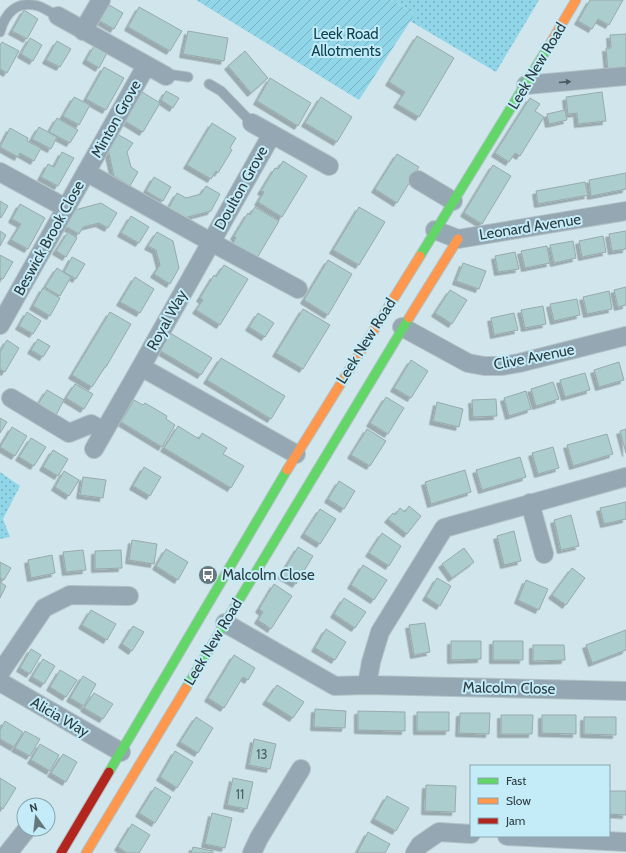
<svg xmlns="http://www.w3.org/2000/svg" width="626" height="853" font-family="Cabin,sans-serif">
<defs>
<pattern id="grass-dots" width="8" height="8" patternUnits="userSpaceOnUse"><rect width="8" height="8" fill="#90d6e8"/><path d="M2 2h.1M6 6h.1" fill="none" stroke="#76afbe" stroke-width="1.8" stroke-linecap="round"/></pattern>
<pattern id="garden-furrows" width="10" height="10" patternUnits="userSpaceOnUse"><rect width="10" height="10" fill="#90d6e8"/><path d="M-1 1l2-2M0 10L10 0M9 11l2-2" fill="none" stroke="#76afbe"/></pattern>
<filter id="shadow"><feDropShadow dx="-3.5" dy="3.5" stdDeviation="0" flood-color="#0004"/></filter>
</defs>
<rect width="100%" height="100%" fill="#d0e6ec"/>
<!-- grass -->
<path fill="url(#grass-dots)" d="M391,0H539L496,72L410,21L415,14Z
M0,472L20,486L3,519L10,537L0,539Z"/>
<!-- garden -->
<path fill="url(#garden-furrows)" d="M196,0H391L415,14L359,100Z"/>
<!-- building -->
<path fill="#abcdce" stroke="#98aaac" filter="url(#shadow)" d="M590,0H623L609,25L598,19L592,29L578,21Z
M104,2L123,13L114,29L95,18Z
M139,7L182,31L170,51L128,27Z
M24,10L38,19L27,39L12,31Z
M188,31L228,38L224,61L183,54Z
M626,34V69L608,71L606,48H611L610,35Z
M417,36L454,58L419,117L397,104L405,92L389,82Z
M30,38L42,45L33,61L21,54Z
M57,41L71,49L60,67L46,60Z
M2,42L19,51L7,73L0,69V45Z
M94,46L107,53L99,68L86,60Z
M245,51L268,78L251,93L228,66Z
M104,67L124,78L106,110L86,99Z
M270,78L311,103L298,126L257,101Z
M166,91L179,98L173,108L161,100Z
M142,92L160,103L143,132L125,121Z
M602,92L606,121L578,124L577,113L568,114L566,97Z
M74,97L90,105L79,125L63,116Z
M321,97L352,117L337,142L305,123Z
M530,98L540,104L535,111L544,117L520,156L515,153L509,162L495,153Z
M565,110L567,120L549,124L547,114Z
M57,118L78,130L70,143L49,132Z
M212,123L236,138L230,148L232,150L218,173L216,171L211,179L187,165Z
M39,127L57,137L51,149L32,139Z
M10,128L28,138L27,141L41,148L34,161L20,153L18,157L0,147Z
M117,134L133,143L127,152L131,167L138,172L130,186L114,176L108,149Z
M62,152L74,158L58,186L41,177L48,164L54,167Z
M397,154L419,167L397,203L375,189Z
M283,161L307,176L282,217L258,202L264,192L261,191L275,168L278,169Z
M493,165L511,176L482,224L464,213Z
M626,173V189L591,196L589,180Z
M154,177L171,187L163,201L146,191Z
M585,182L588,195L538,204L536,191Z
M206,186L220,194L211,211L184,218L168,209L177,193L186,198L201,194Z
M0,201L8,206L1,218L0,217Z
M101,203L117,213L108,228L99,223L83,227L79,234L65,226L75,210Z
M20,204L45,218L28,249L11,240L21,224L12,219Z
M255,207L279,221L254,263L230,248L236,238L234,236L248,213L250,215Z
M359,207L385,222L359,265L333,250Z
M131,216L149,227L139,243L121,233Z
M0,231L6,235L0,246Z
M626,231V249L612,251L609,234Z
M68,232L77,238L66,257L56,251Z
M157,232L173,241L179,268L170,284L154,274L160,265L156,250L148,246Z
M603,236L606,252L582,257L579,241Z
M573,241L576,258L554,263L550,245Z
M547,246L550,263L525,268L521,251Z
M515,252L519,269L498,272L495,256Z
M0,255L13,262L3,279L0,278Z
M72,257L85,264L76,279L64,272Z
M328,260L352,274L328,315L304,300Z
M463,263L486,271L479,289L456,281Z
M224,265L248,279L220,325L196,310L203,300L200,298L214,275L216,277Z
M57,268L71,277L60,296L45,287Z
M135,277L154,289L140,313L120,302Z
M626,287V305L618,307L614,290Z
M43,288L60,298L50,316L33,306Z
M450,290L467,300L452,324L435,313Z
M609,291L612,309L587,314L583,297Z
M577,299L580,315L554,321L550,304Z
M543,306L546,324L525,328L521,310Z
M303,309L330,325L303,369L276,353Z
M27,312L41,321L33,334L19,326Z
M110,312L131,324L106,367H105L92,387L72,375Z
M258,313L274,323L265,337L249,327Z
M514,313L518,330L494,335L491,318Z
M170,333L212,358L201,375L159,350Z
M38,339L50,346L43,357L31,350Z
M7,340L19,348L5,372L0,369V352Z
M221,358L285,396L271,419L207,380Z
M411,360L428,371L411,398L394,388Z
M619,362L624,380L599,387L594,370Z
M585,373L590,390L565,397L560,380Z
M553,382L559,399L536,406L531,389Z
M75,384L93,394L84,409L66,398Z
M47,390L64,400L55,417L37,406Z
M526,391L531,409L509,416L504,398Z
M386,397L404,408L388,434L370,423Z
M496,399L497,416L473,417L472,400Z
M134,400L143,405L145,403L167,416L166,419L175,425L162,447L121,422Z
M437,402L463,409L459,427L433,421Z
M0,418L7,422L0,433Z
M178,426L199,439L202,433L227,448L223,454L244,466L231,488L164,448Z
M12,427L27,436L15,456L0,447Z
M367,429L386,441L370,466L351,455Z
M626,429V453L620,431Z
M607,434L613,454L573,466L567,445Z
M31,438L46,447L34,466L19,457Z
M553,447L559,468L538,474L532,453Z
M53,450L68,459L58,476L43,467Z
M520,457L526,477L482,490L476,470Z
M144,467L161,477L150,496L133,486Z
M465,470L471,492L431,504L425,482Z
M64,471L79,480L69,496L55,487Z
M83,477L106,480L103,498L80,495Z
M339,481L355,491L344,509L328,499Z
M626,502V519L604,524L600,508Z
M409,506L421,516L407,534L388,519L393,513L395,515L400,508L405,512Z
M320,509L336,519L320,544L304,534Z
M571,515L579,546L561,550L554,520Z
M514,531L521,561L504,565L497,536Z
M382,533L401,546L389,566L369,553Z
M132,540L157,544L154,564L129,560Z
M298,547L313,556L296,584L281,575Z
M464,548L474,562L452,578L442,564Z
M166,549L188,562L178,580L156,566Z
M83,550L86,570L66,572L63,552Z
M121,550L122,568L95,569V551Z
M52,555L55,573L31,578L28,560Z
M0,562L11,568L4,580L0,578Z
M363,565L387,580L374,600L351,585Z
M572,568L585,578L566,605L552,595Z
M437,578L451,586L440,606L426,597Z
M526,580L548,589L539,610L518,600Z
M0,582L6,586L0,598Z
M274,584L292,596L271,629L258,620L263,612L259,609Z
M344,598L366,612L355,628L334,614Z
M91,610L116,624L107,640L82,625Z
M425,623L430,652L414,655L409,625Z
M133,626L144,632L132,651L122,644Z
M326,629L346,642L335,660L315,648Z
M626,630V650L592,663L586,645Z
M451,641H481V659L451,660Z
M493,641H523V660H493Z
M533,645H564L565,660L533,661Z
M31,649L41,655L30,674L20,668Z
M234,655L255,668L248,680L243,677L224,708L208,698Z
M43,659L55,666L44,684L32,677Z
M60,670L77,680L66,697L50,687Z
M83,676L96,684L84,706L70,698Z
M277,685L304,702L293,718L266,701Z
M94,693L113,704L103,719L84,708Z
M315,709L346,711L345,728L314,727Z
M358,711L405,712V731L358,730Z
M417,712H449V731H417Z
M460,713H490L489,734L459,733Z
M501,715H533L532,734H501Z
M542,715H576V734L542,733Z
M196,717L213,728L198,753L180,742Z
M584,717H616V735L584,734Z
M5,721L23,732L14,747L0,739V730Z
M25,731L40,739L30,756L15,748Z
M254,739L276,744L270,769L249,765Z
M40,744L59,755L50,771L31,760Z
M175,751L193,762L177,788L160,777Z
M63,754L77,762L66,782L51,773Z
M0,778L16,788L3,809L0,807Z
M233,778L253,782L247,809L227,805Z
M426,785L456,786L455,812L425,811Z
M155,787L171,797L155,823L139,813Z
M609,791H626V815L609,814Z
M387,796L409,808L396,831L374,819Z
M212,813L232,818L225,848L205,844Z
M132,824L150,835L139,853H127L118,847Z
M368,832L390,844L385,853H357Z
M193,847L213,851V853H191Z"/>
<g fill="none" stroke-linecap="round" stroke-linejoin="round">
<defs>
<path id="lane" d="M0,32C5,13 17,0 38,6C45,8 51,13 58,16
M166,76L174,75L188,77
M209,84L221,91L252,123"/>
<path id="street" d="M58,16L166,76
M83,31L101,0
M526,85L626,76
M252,123L329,166
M272,134L141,367L296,454
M0,172L66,208
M86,172L211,242L298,289
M418,180L453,201
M435,230L458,239L626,211
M0,325L146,66
M402,327L468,363L484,366H502L519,363L626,336
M11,398L69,433L91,424L104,431
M94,449L141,367
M530,503L544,554
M225,623L335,686L367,685L626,691
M0,673L44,608L70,595L129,596
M0,682L121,752
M367,685L371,662L380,632L444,528L626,477
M507,836L626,842
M8,853L27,829
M252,853L259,838L301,769
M415,853L420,845L439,832L471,834"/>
<path id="fast" d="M420,256L550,44
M186,688L409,318
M109,772L287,470"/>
<path id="slow" d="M550,44L576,0
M409,318L458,239
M287,470L420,256
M86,853L186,688"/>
<path id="jam" d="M61,853L109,772"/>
</defs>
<!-- lane casing -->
<use href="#lane" stroke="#b2c2c7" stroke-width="11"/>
<!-- street casing -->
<use href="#street" stroke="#b2c2c7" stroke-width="20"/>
<!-- fast casing -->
<use href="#fast" stroke="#b2c2c7" stroke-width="11"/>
<!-- slow casing -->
<use href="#slow" stroke="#b2c2c7" stroke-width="11"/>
<!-- jam casing -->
<use href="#jam" stroke="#b2c2c7" stroke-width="11"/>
<!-- lane -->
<use href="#lane" stroke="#95a7b2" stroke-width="9"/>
<!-- street -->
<use href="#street" stroke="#95a7b2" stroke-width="18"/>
<!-- fast -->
<use href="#fast" stroke="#63d668" stroke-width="9"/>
<!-- slow -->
<use href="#slow" stroke="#ff974d" stroke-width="9"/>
<!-- jam -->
<use href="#jam" stroke="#b3261e" stroke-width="9"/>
</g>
<!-- one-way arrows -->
<defs><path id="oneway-solid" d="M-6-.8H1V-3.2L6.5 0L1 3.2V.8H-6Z"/></defs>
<use fill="#4c5c63" href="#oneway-solid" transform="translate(565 82) rotate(-5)"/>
<!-- icons -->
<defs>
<symbol id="bus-disc" viewBox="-11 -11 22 22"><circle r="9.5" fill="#65787d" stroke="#c4ecf8"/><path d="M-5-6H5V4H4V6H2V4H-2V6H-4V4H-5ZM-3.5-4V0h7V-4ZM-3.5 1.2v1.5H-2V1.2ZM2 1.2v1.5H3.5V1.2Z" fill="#fff"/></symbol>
</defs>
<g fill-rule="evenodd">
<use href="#bus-disc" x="197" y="564" width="22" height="22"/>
</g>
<g text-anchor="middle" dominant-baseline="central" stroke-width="4" stroke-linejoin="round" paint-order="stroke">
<!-- number labels -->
<g font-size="13" fill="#4c6064">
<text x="262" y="754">13</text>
<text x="240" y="794">11</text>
</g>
<!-- park labels -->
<g font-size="15" fill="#104350" stroke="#c4ecf8">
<text x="346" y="34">Leek Road<tspan x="346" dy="17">Allotments</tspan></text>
</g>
<!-- street labels -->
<g font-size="15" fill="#2c3c41" stroke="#c4ecf8">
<text transform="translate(537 66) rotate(-59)">Leek New Road</text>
<text transform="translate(116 119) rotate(-61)">Minton Grove</text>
<text transform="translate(241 188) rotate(-61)">Doulton Grove</text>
<text transform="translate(530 227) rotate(-9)">Leonard Avenue</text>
<text transform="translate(49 238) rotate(-61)">Beswick Brook Close</text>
<text transform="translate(167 320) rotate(-61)">Royal Way</text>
<text transform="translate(366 341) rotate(-58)">Leek New Road</text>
<text transform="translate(534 357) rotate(-11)">Clive Avenue</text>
<text transform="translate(213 642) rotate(-59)">Leek New Road</text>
<text transform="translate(509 688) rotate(1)">Malcolm Close</text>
<text transform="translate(60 717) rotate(30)">Alicia Way</text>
</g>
<!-- poi labels -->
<g font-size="15" fill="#2c3c41" stroke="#c4ecf8" text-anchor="start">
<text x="222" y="575">Malcolm Close</text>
</g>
</g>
<!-- legend -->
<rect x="470" y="765" width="140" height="72" fill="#c4ecf8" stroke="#87a6af"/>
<rect x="478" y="778" width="20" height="6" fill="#63d668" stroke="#87a6af"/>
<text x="506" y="785" font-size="12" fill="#2c3c41">Fast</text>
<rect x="478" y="798" width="20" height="6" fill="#ff974d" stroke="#87a6af"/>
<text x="506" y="805" font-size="12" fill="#2c3c41">Slow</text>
<rect x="478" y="818" width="20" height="6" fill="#b3261e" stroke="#87a6af"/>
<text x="506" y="825" font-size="12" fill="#2c3c41">Jam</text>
<!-- north arrow -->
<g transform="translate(36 817) rotate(345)"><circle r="19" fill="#c4ecf8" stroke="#87a6af"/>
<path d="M0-3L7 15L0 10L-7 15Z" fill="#65787d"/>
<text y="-6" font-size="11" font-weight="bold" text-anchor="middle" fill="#2c3c41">N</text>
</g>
</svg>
